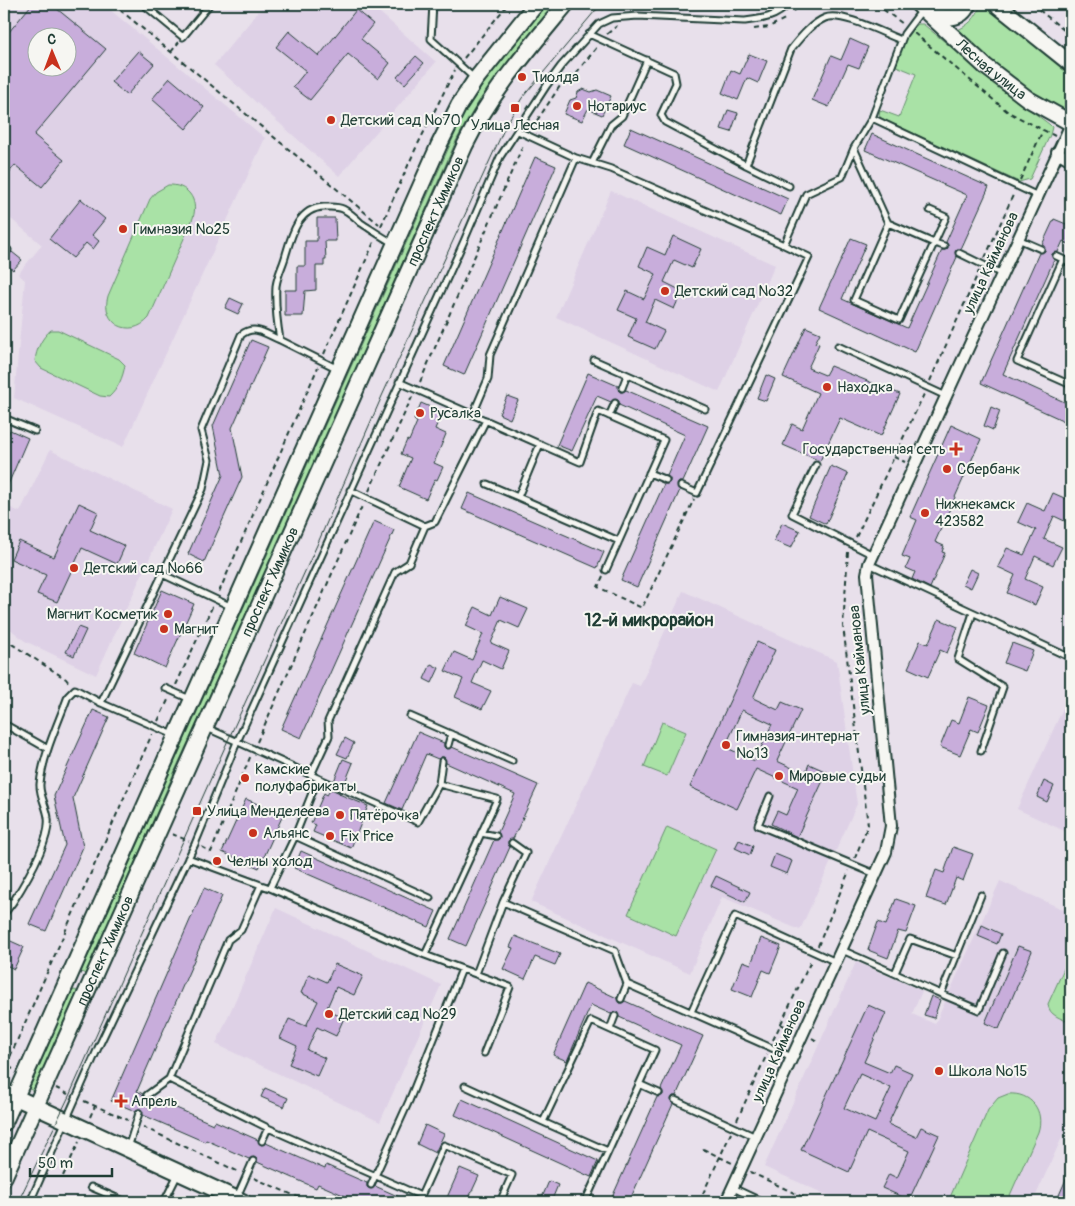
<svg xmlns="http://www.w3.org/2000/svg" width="1075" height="1206" font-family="Pangolin,sans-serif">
<rect width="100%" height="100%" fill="#e8e0eb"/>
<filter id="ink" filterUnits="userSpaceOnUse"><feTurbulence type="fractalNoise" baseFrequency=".02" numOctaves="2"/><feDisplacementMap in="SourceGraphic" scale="10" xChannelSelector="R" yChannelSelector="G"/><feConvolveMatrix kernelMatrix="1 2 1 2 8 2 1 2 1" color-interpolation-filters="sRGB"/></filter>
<g filter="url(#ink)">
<!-- built -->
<path fill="#ded1e6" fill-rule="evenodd" d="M4,4H103L265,138L123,447L14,398L25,280L18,274L42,245L4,213ZM38,38H68V68H38Z
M265,4H370L436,62L339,176L214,65Z
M1055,4H1071V17Z
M611,191L775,265L719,392L556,317Z
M50,450L172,509L96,675L25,641L4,624V505L20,512Z
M683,591L837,661L857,804L800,930L722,897L690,973L531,902L632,683L640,686Z
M1071,691V834L1017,809Z
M1000,881L1071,913V1117L1033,1202H843L764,1167L856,962L922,991L912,1014L935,1024Z
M276,908L441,985L380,1122L216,1044Z"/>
<!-- green -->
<path fill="#a9e2a6" stroke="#64906d" d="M547,4H554C517,49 483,88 456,141L264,577L173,775L86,974L81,972L466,109L495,68Z
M981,4H986L1071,73V114L1028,89L955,31C968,26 977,18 981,4Z
M918,24H923L1006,92L1049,124L1052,127L1050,135L1030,179L1019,182L881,118L879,115L880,110L899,117L916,74L894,65L908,34Z
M168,185C187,184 199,199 193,218L149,318C130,340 100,323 108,296L150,199L156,192Z
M51,330H58L119,359L125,365C123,377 118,389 109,397L100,396L41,368L35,361C36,350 42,337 51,330Z
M662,722L686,732L667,776L644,767Z
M667,827L716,849L676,936L628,914Z
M1071,953V1023C1061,1018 1049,1016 1048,1004Z
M75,990L77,991L78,994L34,1091L29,1089L72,991Z
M1008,1094C1031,1092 1045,1111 1038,1132L1007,1202H948L988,1110L998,1098Z"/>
<!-- building -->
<path fill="#c8addb" stroke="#1f3d34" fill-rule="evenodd" d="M32,4H51L106,49L34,135L64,160L42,187L15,165L4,179V38ZM38,38H68V68H38Z
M356,10L373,24L361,39L390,63L378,79L348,54L310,100L293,87L306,71L276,47L289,31L319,56Z
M850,39L868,47L859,68L848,64L829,107L812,100L831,56L841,60Z
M138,51L154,64L127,95L111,82Z
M749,54L767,61L758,83L747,78L738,100L722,93L731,70L740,74Z
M416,56L424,63L405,84L397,77Z
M170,78L204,107L186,129L152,99Z
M583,89L591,92L597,90L611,96L602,115L588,109L582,121L564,114L570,100L576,98L578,92Z
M728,110L738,113L731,132L721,129Z
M631,128L788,199L781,215L624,144Z
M872,134L989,187L961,249H957L955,252L957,257L915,352L819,308L851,238L866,244L842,299L907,328L942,250H945L948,248V245L946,242L967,195L865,150Z
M535,157L556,166L464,375L444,366Z
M81,199L105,219L92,235L99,241L93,249L86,243L73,258L49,239Z
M317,218H335L336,241H325L326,260H324V266H316V290L305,291L303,316H285V290H297V266H305V241H317Z
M1054,219L1071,226V245L1063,241L1058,252L1052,254V257L1054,260L1003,374L1071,405V424L981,383L1039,253L1045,251V248L1042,245Z
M673,236L701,249L692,268L674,260L664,282L682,291L674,309L655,300L645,322L664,331L655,349L628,337L636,318L618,310L627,291L644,299L656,274L639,266L647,247L665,255Z
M12,252L22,260L13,270L4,263V260Z
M230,298L243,304L238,314L225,308Z
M806,327L820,333L815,343L819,344L808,368L825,375L830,366L900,394L881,436L840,418L820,461L783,445L792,424L802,429L818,393L783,377Z
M251,340L268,347L232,428L242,477L204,562L188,554L223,475L213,426Z
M588,373L618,386L620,392H623L626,390L708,426L683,482H679L677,485L680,490L637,587L621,580L664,484H667L670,482V479L667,476L685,435L619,405V401L616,399L611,402L597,396L572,451L557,445Z
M766,375L775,379L766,401L757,398Z
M507,396L518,400L510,419L499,414Z
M421,403L442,412L435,429L446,434L434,463L443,467L437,480L435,479L426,499L399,487L411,458L401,454L407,440L409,441L417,422L414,420Z
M991,407L1000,411L993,430L984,426Z
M951,425L981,439L935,542L944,546L942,552L945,553L930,588L912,579L915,572L906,568L910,559L902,556L917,520L910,517Z
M10,430L28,438L4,494V446Z
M831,466L848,474L826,524L809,516Z
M469,493L604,552L597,568L462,509Z
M1053,493L1071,501V524L1054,516L1044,539L1062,547L1053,565L1035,556L1025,579L1043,587L1035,605L1007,593L1015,575L998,567L1007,548L1024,555L1036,530L1018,522L1027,503L1045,511Z
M79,503L98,512L90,530L125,546L117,564L82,548L57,602L37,594L46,575L11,559L19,541L54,557Z
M374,521L394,530L301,738L281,729Z
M782,523L800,531L791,548L774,541Z
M970,569L978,573L971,588L963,584Z
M162,590L194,604L165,668L134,653Z
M500,597L528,609L519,628L501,620L491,643L509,651L501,669L482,660L472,683L491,691L482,709L455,697L463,679L445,671L454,652L472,660L483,634L466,626L475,607L492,615Z
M939,619L958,627L947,653L940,650L928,677L908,668L920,641L928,644Z
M78,627L86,630L74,656L66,652Z
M757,642L775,650L753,698L778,710L782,702L801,710L777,761L805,774L809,764L827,772L797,837L771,824L777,811L786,815L798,788L756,769L737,809L690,787ZM742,710L772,724L755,761L725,747Z
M1012,643L1033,651L1025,671L1004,663Z
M431,664L439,668L432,683L424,679Z
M969,697L989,705L978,732L971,729L960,755L940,747L951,720L959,723Z
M93,710L109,717L73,798L83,847L46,931L29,924L65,845L54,796Z
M418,732L444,743V747L446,749L452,747L538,785L513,839L508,841V844L510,847L466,946L450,939L494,840H498L500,837L498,832L515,794L446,763L444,757H441L438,759L426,754L402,810L386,803Z
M345,738L354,743L347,758L337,754Z
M343,759L353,763L344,785L334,781Z
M1044,781L1054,786L1047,802L1037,797Z
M331,789L340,793L339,794L368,806L351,848L313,832L316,825L311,823L324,793L327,795Z
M246,799L283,815L259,868L222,852Z
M739,840L753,846L750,855L735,848Z
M953,847L973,854L963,881L956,878L946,905L926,898L936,870L944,873Z
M301,851L436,911L429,927L294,868Z
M775,854L792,861L787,874L770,867Z
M716,876L750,892L745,902L711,886Z
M204,888L222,896L137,1091L143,1094V1097L146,1099L151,1097L213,1124L215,1121L258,1140L261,1145L266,1143L325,1169L326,1165L367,1183V1187L370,1189L375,1186L411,1202H359L318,1184L316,1188L257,1162V1159L254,1157L249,1159L206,1140L205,1142L143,1115L141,1109H138L135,1111L111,1101Z
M896,899L916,906L906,933L898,931L888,958L868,950L878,922L886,925Z
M982,925L1001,934L997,944L978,936Z
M515,936L560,954L555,965L535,957L525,979L503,969L513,948L510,947Z
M4,938L24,947L14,969L4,964Z
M761,938L781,946L770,973L763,970L752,997L732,989L743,961L751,964Z
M1018,946L1032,951L999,1029L985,1023Z
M335,964L363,976L354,995L336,987L326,1010L344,1018L336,1036L317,1027L307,1050L325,1058L317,1076L289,1064L297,1046L280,1038L289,1019L306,1026L318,1001L301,993L309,974L327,982Z
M585,983L617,998L619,1003H622L625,1001L703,1036L676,1096H673L671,1099L673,1104L629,1202H610L657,1097L663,1095V1092L661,1089L681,1045L619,1017L617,1012L611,1014L591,1005L567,1061L553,1055Z
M931,996L940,1000L934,1018L924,1015Z
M868,1005L886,1013L864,1062L890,1073L894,1065L912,1073L888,1124L916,1137L921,1127L939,1135L909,1200L882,1188L889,1174L897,1178L909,1151L867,1132L849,1172L801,1150ZM860,1074L891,1088L875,1122L844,1108Z
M265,1088L288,1098L284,1107L261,1097Z
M462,1099L598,1161L591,1177L455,1115Z
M425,1125L444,1134L435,1153L417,1144Z
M460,1168L479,1176L467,1202H445Z
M1071,1168V1202H1056Z
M549,1181L558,1185L551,1202H546L541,1200Z"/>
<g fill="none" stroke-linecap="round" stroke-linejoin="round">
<defs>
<path id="lane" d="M143,4L183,37L210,4
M433,4L431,39L475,79
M589,34L674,73L676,83L661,115L665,122L746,165L789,186
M647,60L622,116L611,125L592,163L611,169L784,245L806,194L842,177L854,148L872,118L904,34L922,10
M872,118L1038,196
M854,148L888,223L934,243L944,246
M576,158L592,163
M746,165L791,49C800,38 811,24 825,18C841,11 885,34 901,40
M888,223L854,300L899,320L946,217L930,210
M1018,239L1041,249
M4,247L8,250L4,255
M959,253L1002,274
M1056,256L1071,263
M1063,259L1017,361L1071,385
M838,346L946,396
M594,360L705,409
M338,369L280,340C277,322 275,304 276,286C278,273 283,266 286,254C292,233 299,208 324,207C330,207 337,206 343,209C349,212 356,218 361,223C372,230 382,237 393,243
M399,382L580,462L598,411L664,440L606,570
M622,388L627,375
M473,414L488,379L490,355L576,158L518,131
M609,416L615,403
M4,418L35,431
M540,444L518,497L619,541
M816,465L792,514L873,555
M649,473L666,480
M487,484L518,497
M681,486L697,493L809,257L784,245
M350,490L425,526
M869,564L1071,658
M162,574L232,607
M973,613L958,659L1003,687L981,751
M165,688L190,699
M410,716L512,761
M4,724L48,749
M207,728L311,775L329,736L328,721L395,572L409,563L425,526L435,522L486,420
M174,735L101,703L203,489L209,460L201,430L241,335C255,324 265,334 280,340
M448,745L451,734
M311,775L418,822L439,784L497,799L425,955L510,987L484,1053
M439,784L442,761
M770,796L758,825L875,874
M481,833L496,836
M295,836L430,898
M261,885L270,888L295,836L318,778
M270,888L425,955
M4,902H13C25,883 51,841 48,818C47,807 39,795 40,784C43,754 58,724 68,696L75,689L101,703
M503,902L615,951L627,984L792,1057
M4,914L13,902
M842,950L941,994L981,895
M895,973L910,939L957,956
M476,974L503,902L526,853L512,843
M941,994L979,1010L1003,953
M621,999L627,984
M691,1012L735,916L836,962
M610,1029L615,1016
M169,1079L228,940L241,930L261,885L188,858
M639,1084L659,1093
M465,1086L543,1122L591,1021L655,1050L585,1202
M147,1095L169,1079L268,1128L421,1196L444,1145L512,1175L500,1202
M675,1100L756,1137
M543,1122L608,1151
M262,1141L268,1128
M128,1148L139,1113
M371,1185L409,1101L462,969
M91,1187L126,1202
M733,1188L763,1202
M237,1197L253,1161
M30,1202L98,1048L195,844L237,742L464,241L500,157L547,85L561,66L599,24L612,18L638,16L744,21C761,19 776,18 788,4
M164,1202L178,1174"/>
<path id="street" d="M1057,152L1071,160
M726,1202L886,852L891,826L867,574L869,564L1071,124"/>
<g id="secondary">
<path id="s1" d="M918,4L985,66L1028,99L1071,123"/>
<path d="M996,4L1071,64"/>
<path d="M931,14C945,18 961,21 968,4"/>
<path d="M4,1092L243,1202"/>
<path d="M4,1123L439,145L459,105L476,79L536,4"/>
<path id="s2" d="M4,1177L465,145C491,92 529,49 566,4"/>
</g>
</defs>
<!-- lane casing -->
<use href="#lane" stroke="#1f3d34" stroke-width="9"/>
<!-- street casing -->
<use href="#street" stroke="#1f3d34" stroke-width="14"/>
<!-- secondary casing -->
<use href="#secondary" stroke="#1f3d34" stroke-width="19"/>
<!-- path -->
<path stroke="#1f3d34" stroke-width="2" stroke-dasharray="5 4" stroke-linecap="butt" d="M113,4L379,224
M876,4L903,24
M1032,4L1071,36
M794,11L801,4
M754,29L769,27L785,19
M914,33L1008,112L1055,136
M607,34L617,26
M171,52L179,42
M464,58L508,4
M532,128L564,80L577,72L597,47
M1020,180L1043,130
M381,226L415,150L455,70
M985,258L1014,193
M324,354L374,242
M930,381L979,271
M420,382L524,143
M894,457L905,462
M369,491L412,397
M856,537L924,394
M848,552L843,626L868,825L855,858
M603,576L598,587L642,608L694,499
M219,592L318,367
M4,639L66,679L70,684
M176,685L213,605
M158,721L169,698
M257,742L363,504
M172,834L189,841
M202,847L211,852L251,755
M818,946L849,871
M780,1024L794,1030
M812,1038L817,1041
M773,1040L812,959
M13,1069L6,1066L152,734
M56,1088L68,1094
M84,1101L128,1120
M90,1117L95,1106
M737,1120L767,1054
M143,1127L239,1172
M703,1149L732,1163
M750,1172L813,1202
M63,1176L79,1142
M254,1178L309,1202
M699,1202L731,1133"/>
<!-- lane -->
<use href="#lane" stroke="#f6f6f2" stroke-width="5"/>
<!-- street -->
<use href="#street" stroke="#f6f6f2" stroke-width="10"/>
<!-- secondary -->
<use href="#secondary" stroke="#f6f6f2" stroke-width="15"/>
<!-- tram -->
<path stroke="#1f3d34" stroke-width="1" d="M18,1202L70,1094L229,738L317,545L382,396L506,125L522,98L595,11L604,4"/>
</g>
</g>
<!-- markers -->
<g fill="#c8321e" stroke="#f6f6f2" stroke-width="2">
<circle cx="522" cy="77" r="5"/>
<circle cx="577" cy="106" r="5"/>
<rect x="510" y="103" width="10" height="10" rx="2.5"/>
<circle cx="331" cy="120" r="5"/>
<circle cx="123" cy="229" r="5"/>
<circle cx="665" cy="291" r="5"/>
<circle cx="827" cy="387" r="5"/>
<circle cx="420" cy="413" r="5"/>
<path d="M953.5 441.5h5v5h5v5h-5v5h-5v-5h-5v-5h5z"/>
<circle cx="947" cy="469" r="5"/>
<circle cx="925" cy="513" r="5"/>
<circle cx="74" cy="568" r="5"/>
<circle cx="168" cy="614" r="5"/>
<circle cx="164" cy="629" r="5"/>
<circle cx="726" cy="745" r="5"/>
<circle cx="779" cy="776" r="5"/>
<circle cx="245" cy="778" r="5"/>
<rect x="192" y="806" width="10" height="10" rx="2.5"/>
<circle cx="340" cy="815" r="5"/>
<circle cx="253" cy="833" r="5"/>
<circle cx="330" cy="836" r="5"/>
<circle cx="217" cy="861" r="5"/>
<circle cx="329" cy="1014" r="5"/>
<circle cx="939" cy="1071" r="5"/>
<path d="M118.5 1093.5h5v5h5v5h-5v5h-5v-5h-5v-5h5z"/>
</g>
<g text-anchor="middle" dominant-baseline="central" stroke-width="4" stroke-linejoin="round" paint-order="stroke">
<!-- street labels -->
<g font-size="15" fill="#1f3d34" stroke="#f6f6f2">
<text stroke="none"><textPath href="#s1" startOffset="98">Лесная улица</textPath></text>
<text stroke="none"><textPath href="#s2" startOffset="1058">проспект Химиков</textPath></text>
<text transform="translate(991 263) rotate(-65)">улица Кайманова</text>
<text stroke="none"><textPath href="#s2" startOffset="652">проспект Химиков</textPath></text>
<text transform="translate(860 660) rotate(-96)">улица Кайманова</text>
<text stroke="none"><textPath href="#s2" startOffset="248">проспект Химиков</textPath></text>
<text transform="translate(779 1051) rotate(-66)">улица Кайманова</text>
</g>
<!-- poi labels -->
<g font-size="15" fill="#1f3d34" stroke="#f6f6f2" text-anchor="start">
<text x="532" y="77">Тиолда</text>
<text x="587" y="106">Нотариус</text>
<text x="341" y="120">Детский сад №70</text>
<text x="515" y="125" text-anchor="middle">Улица Лесная</text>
<text x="133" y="229">Гимназия №25</text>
<text x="675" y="291">Детский сад №32</text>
<text x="837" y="387">Находка</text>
<text x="430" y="413">Русалка</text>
<text x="946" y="449" text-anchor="end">Государственная сеть</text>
<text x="957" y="469">Сбербанк</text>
<text x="935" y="504">Нижнекамск<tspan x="935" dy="17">423582</tspan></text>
<text x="84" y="568">Детский сад №66</text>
<text x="158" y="614" text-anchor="end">Магнит Косметик</text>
<text x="174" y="629">Магнит</text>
<text x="736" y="736">Гимназия-интернат<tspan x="736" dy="17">№13</tspan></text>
<text x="255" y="769">Камские<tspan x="255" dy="17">полуфабрикаты</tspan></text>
<text x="789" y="776">Мировые судьи</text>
<text x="207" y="811">Улица Менделеева</text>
<text x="350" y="815">Пятёрочка</text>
<text x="263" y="833">Альянс</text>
<text x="340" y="836">Fix Price</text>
<text x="227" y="861">Челны холод</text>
<text x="339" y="1014">Детский сад №29</text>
<text x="949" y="1071">Школа №15</text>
<text x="131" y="1101">Апрель</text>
</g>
<!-- quarter labels -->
<g font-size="18" font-weight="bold" fill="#1f3d34" stroke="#f6f6f2">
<text x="649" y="620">12-й микрорайон</text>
</g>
</g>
<!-- margin -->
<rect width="1075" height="1206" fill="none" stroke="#f6f6f2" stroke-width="20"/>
<rect x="10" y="10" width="1055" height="1186" fill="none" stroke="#1f3d34" stroke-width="2" filter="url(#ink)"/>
<!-- north arrow -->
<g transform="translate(52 52) rotate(359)"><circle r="24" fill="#f6f6f2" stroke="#a0aca6"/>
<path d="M0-4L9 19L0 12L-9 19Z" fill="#c8321e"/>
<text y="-8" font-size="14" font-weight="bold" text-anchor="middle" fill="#1f3d34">С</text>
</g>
<!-- scale -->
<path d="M30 1168v8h82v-8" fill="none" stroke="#1f3d34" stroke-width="2.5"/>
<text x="38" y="1168" font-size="15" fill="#1f3d34" stroke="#f6f6f2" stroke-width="4" paint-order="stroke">50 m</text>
</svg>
